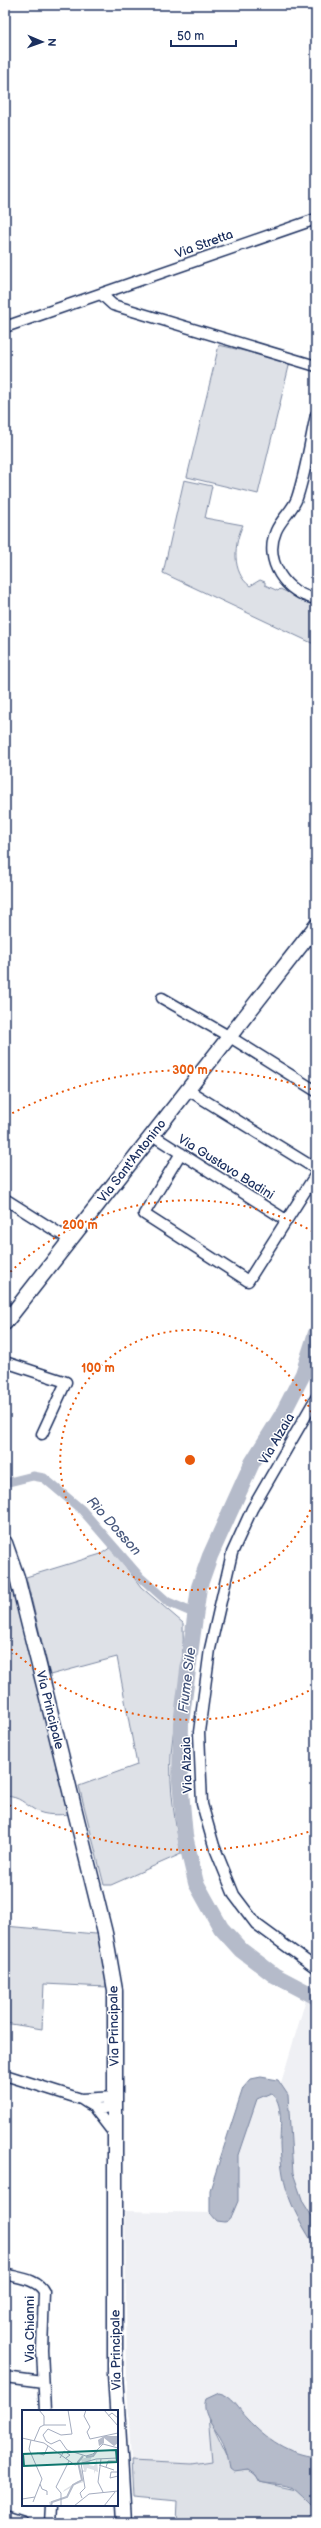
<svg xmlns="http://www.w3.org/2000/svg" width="321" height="2528" font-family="'Balsamiq Sans',sans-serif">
<rect width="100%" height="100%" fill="#fff"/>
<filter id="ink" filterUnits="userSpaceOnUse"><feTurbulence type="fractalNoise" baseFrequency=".025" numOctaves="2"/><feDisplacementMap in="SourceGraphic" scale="8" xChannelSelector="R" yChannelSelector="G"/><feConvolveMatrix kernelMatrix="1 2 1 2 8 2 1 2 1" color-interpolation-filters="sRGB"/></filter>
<g filter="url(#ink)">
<!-- built -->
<path fill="#eff0f4" d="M306,1999L316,2004V2223L303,2202L293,2173L288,2095L281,2083Z
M267,2093L275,2096L278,2102L282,2165L287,2195L316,2248V2457L293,2453L278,2445L248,2420L229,2397L206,2408L213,2461L192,2464L131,2461L127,2383L125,2211L210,2213L211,2216L230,2220L233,2216L238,2188V2155L245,2131L254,2104L257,2099Z"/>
<!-- green -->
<path fill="#dee1e7" stroke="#7c88a2" d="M219,345L290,362L258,494L187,477Z
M184,480L212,486L205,518L243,525C234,543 231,572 250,586L260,580L265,582V585L278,591L280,589L316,605V645L163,573Z
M111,1547L141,1587L183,1623C185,1668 175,1710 171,1754C169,1788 175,1821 181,1854L111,1885H104L79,1786L137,1765L117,1657L50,1675L26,1577L101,1554Z
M5,1559L70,1814C60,1815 44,1816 35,1810C23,1803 21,1797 5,1796Z
M5,1926L96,1934L99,1932L106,1965V1987L44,1984L42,2029L5,2023Z
M208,2415L227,2455L243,2470C252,2469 256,2474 260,2482L296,2490L316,2502V2523H176L177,2501L133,2497L131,2461L192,2464L212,2461Z"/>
<!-- water -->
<path fill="#b5bbca" stroke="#77839f" d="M261,2077L278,2080L288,2095L293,2173L303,2202L316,2223V2248C292,2209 282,2191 280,2145C280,2131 284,2101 271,2093L257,2099L238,2155V2201L230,2220L225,2222L217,2221L210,2213V2190L243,2088L251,2079Z
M219,2393C232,2395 239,2410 248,2419C267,2439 288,2454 316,2457V2505L312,2506C307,2501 298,2492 294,2489C285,2483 270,2485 260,2482L256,2475L249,2470L234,2472L230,2469C228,2458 225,2445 220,2436C213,2425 201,2413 206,2399Z"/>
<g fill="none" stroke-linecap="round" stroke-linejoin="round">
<!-- canal -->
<path stroke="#b5bbca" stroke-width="9" d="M5,1483L33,1476L44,1478L82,1510L140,1577L168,1602L196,1614"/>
<!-- river -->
<path stroke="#b5bbca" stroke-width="16" d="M316,1333L303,1374L282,1415L252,1463L210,1556L199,1587L181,1723L180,1780L185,1836L196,1883L221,1928L241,1950L274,1975L316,1997"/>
<defs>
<path id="minor" d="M102,295L113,305L316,366
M5,327L316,219
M316,415C310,442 306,471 297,498C293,510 281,519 276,531C263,561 286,594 316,599
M162,998L230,1037L316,1091
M188,1090L316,1169
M152,1135L286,1220
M181,1153L144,1214L248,1281L316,1174
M5,1199L70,1240
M5,1362L66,1382L42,1434
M316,1398L252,1509L232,1553L210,1649L199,1732L202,1804L214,1846L234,1895L256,1924L316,1968
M5,2075L81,2099L115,2097
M81,2099C94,2108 100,2112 115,2104
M95,2109L115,2135
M5,2274C18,2278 38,2279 44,2292L42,2350L45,2411
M5,2377L43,2382
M5,2517L23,2523
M50,2523L51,2505"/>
<path id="secondary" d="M5,1323L316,926
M5,1543L17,1577L56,1734L105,1933L115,1990V2374L124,2523"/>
</defs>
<!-- minor casing -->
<use href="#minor" stroke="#1b2f5e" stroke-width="13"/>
<!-- secondary casing -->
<use href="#secondary" stroke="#1b2f5e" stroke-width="17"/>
<!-- minor -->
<use href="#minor" stroke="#fff" stroke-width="10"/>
<!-- secondary -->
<use href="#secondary" stroke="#fff" stroke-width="14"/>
</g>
</g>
<!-- distance rings -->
<g fill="none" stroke="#e8590c" stroke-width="2" stroke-dasharray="2 4">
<path d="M316 1493A130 130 0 1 1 316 1427"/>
<path d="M314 1688A260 260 0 0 1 6 1644M6 1276A260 260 0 0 1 314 1232"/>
<path d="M314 1830A390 390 0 0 1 7 1804M7 1116A390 390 0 0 1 314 1090"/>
</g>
<g text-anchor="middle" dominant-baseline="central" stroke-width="3" stroke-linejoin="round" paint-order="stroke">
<!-- street labels -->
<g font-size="13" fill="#1b2f5e" stroke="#fff">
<text transform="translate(204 244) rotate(-20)">Via Stretta</text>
<text transform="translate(132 1161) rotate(-52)">Via Sant'Antonino</text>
<text transform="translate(226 1167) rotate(32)">Via Gustavo Badini</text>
<text transform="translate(277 1439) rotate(-60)">Via Alzaia</text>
<text transform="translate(50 1710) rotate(76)">Via Principale</text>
<text transform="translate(187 1765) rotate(-92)">Via Alzaia</text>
<text transform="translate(114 2026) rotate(-91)">Via Principale</text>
<text transform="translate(30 2329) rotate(-90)">Via Chianni</text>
<text transform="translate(116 2350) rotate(-91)">Via Principale</text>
</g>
<!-- water labels -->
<g font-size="14" font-style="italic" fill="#49597e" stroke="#fff">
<text transform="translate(114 1526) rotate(48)">Rio Dosson</text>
<text transform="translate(187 1680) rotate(-83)">Fiume Sile</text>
</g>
</g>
<!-- overview -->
<g transform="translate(22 2410)">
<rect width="96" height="96" fill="#fff"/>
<path d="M70,46L67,55L72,56L75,49L76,62L73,61L72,64V60L65,58L64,62H60L62,72L51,75L46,87L29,93L28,96L27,92L45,86L48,78L41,82L42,80L56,71L60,72L57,61L62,60L59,49Z" fill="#dee1e7"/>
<path d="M82,26H96V33L92,36L82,28V33L77,36L76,30Z" fill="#b5bbca"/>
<path fill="none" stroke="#b5bbca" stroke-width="2" d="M64,47L71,46L75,41M29,96L30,92L45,87L51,75L60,70L56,52L61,46"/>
<path fill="none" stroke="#a4acbf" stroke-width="1" d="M46,0L50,24L39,25L26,19L21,25L24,31L29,34L38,30L45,40L64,46L71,44L81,34L96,38M64,0L62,6L68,17L65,22L68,29L96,23M82,0L96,16M86,6L90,3L96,8M22,15H44M0,28L22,33L53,55L74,49L96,48M9,30L7,39L20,69L11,92M12,31L18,17L22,15V6L17,0M15,43L22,45L26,36M38,48L42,41L48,45L44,48M79,49L76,72L81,82M59,53L63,78L58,83L60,88M77,55L92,60M84,57L86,51H95M96,62H89L88,68L96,66M18,74L20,79L25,81V85M0,89L13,87M39,96V83L34,77L47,51M52,96L67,84L96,81M82,96L93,82"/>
<path fill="#0f766e" fill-opacity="0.15" stroke="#0f766e" stroke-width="2" d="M94,40L95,52L2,56L1,44Z"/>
<rect width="96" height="96" fill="none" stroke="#1b2f5e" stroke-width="2"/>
</g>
<circle cx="190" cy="1460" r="6" fill="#e8590c" stroke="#fff" stroke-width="2"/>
<g font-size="12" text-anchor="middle" font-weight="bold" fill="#e8590c" stroke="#fff" stroke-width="3" stroke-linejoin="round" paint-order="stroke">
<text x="190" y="1074">300 m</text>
<text x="80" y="1229">200 m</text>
<text x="98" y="1372">100 m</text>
</g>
<!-- margin -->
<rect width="321" height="2528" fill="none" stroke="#fff" stroke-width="20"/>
<rect x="10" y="10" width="301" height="2508" fill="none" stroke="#1b2f5e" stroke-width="1.5" filter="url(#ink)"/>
<!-- north arrow -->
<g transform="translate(42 42) rotate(92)" stroke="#ffffff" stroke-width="3" paint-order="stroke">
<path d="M0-3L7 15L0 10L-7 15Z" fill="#1b2f5e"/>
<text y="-6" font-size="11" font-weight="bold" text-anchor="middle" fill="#1b2f5e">N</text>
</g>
<!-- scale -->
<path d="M171 40v6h65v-6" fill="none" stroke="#1b2f5e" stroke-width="2"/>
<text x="177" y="40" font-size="12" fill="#1b2f5e" stroke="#ffffff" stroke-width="3" paint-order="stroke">50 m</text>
</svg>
